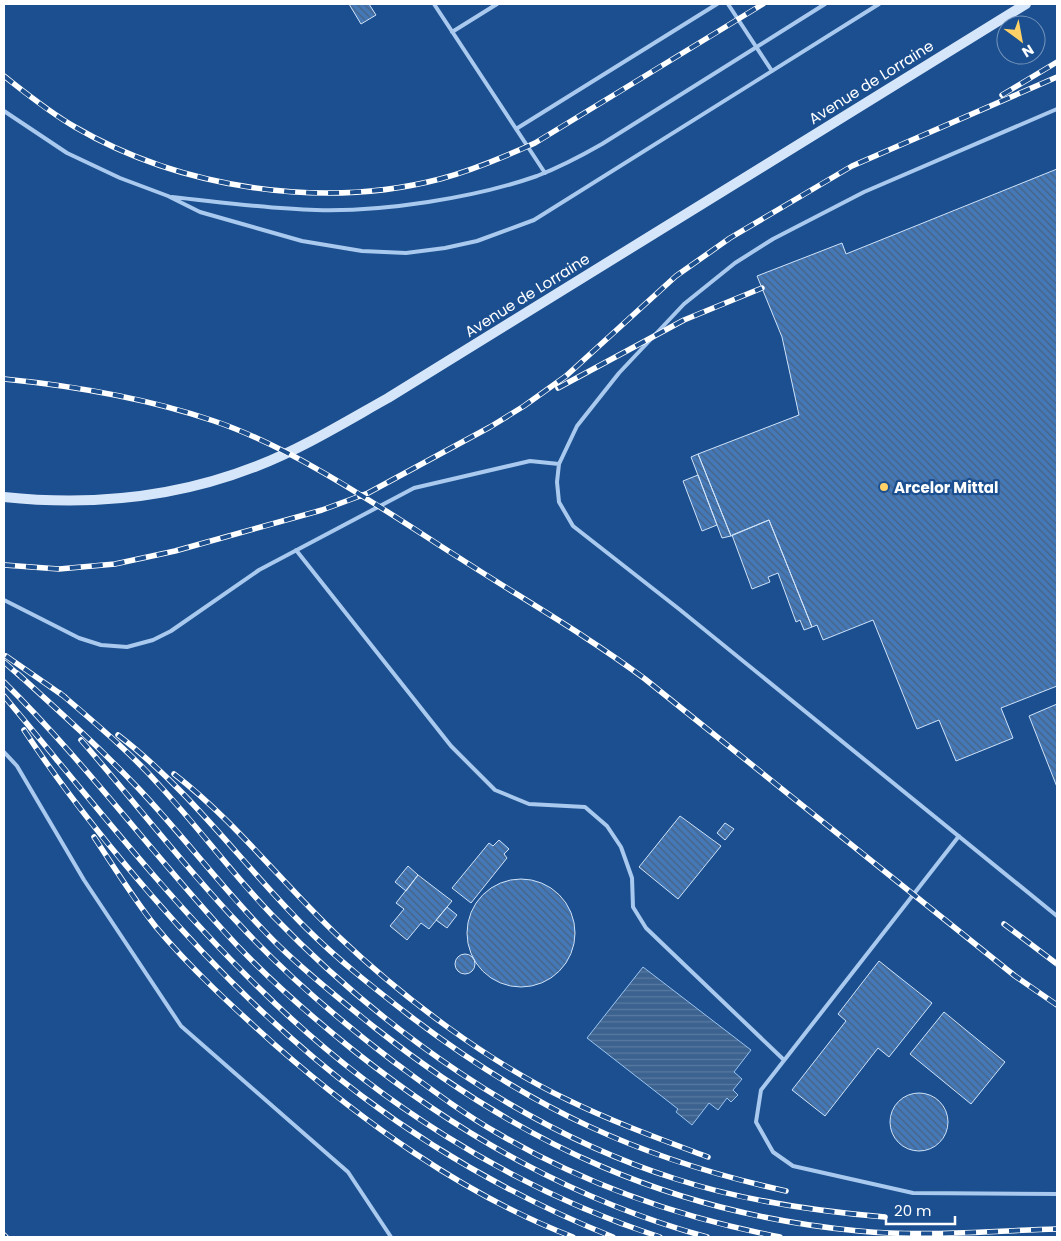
<svg xmlns="http://www.w3.org/2000/svg" width="1061" height="1241" font-family="Poppins,sans-serif">
<defs>
<pattern id="water-rules" width="6" height="5" patternUnits="userSpaceOnUse" patternTransform="scale(1.25)"><rect width="6" height="5" fill="#3c6290"/><path d="M0 2.5h6" fill="none" stroke="#597aa1"/></pattern>
<pattern id="building-back-hatch" width="6" height="6" patternUnits="userSpaceOnUse" patternTransform="scale(1.25)"><rect width="6" height="6" fill="#4478b7"/><path d="M-1 5l2 2M0 0l6 6M5-1l2 2" fill="none" stroke="#486282"/></pattern>
</defs>
<rect width="100%" height="100%" fill="#1b4f8f"/>
<!-- water -->
<path fill="url(#water-rules)" stroke="#9cc4f0" d="M643,967L751,1050L734,1072L742,1079L733,1090L738,1095L731,1102L727,1098L718,1110L709,1103L692,1125L676,1112L678,1109L587,1038Z"/>
<!-- building -->
<path fill="url(#building-back-hatch)" stroke="#cfe3fa" d="M349,4H369L376,15L361,24Z
M1057,169V686L1001,708L1013,738L956,761L939,720L917,729L873,620L823,640L817,625L812,627L769,520L731,536L698,454L799,415L782,337L757,276L842,243L846,254Z
M698,454L731,536L722,538L691,457Z
M698,475L717,525L702,531L683,481Z
M769,520L812,627L804,630L800,620L796,622L778,573L768,577L770,582L752,589L732,535Z
M1057,704V787L1029,716Z
M680,816L721,846L678,899L639,867Z
M725,823L734,829L725,840L717,833Z
M499,840L509,849L504,854L507,858L471,903L452,888L489,843L493,846Z
M408,866L418,875L406,891L395,882Z
M418,875L452,901L429,929L421,923L407,940L390,926L404,909L396,903Z
M467 933a54 54 0 1 1 108 0a54 54 0 1 1-108 0Z
M447,907L457,915L447,928L436,920Z
M455 964a10 10 0 1 1 20 0a10 10 0 1 1-20 0Z
M879,961L932,1003L889,1057L878,1048L825,1116L792,1090L846,1021L838,1014Z
M944,1012L1005,1062L971,1104L910,1054Z
M890 1122a29 29 0 1 1 58 0a29 29 0 1 1-58 0Z"/>
<g fill="none" stroke-linecap="round" stroke-linejoin="round">
<!-- service -->
<path stroke="#a9c9ee" stroke-width="4" d="M434,4L545,173
M728,4L772,71
M452,32L497,4
M4,111L67,153L120,178L168,196L200,212L302,241L362,251L406,253L445,248L477,241L534,220L879,4
M516,129L717,4
M172,197C220,202 268,209 316,210C383,212 474,198 537,176C560,167 581,156 602,144L825,4
M559,464L557,482L559,502L573,526L679,609L1057,916
M296,550L451,746L495,790L529,804L585,807L607,826L621,847L632,878L633,907L646,928L784,1060
M4,600L79,638L101,645L127,647L153,640L171,631L259,570L414,488L530,461L559,464L577,426L619,373L684,304L735,263L773,239L864,192L1057,109
M4,752L17,766L84,880L181,1026L348,1172L391,1237
M959,836L761,1090L756,1122L773,1152L793,1166L913,1193L1057,1194"/>
<!-- secondary -->
<path stroke="#d6e6fa" stroke-width="10" d="M4,497C89,506 176,498 257,466C303,448 345,422 388,398L1026,4"/>
<defs>
<path id="rail" d="M4,76C27,94 49,112 75,127C180,188 321,210 440,179C473,170 504,157 535,143L763,4
M1002,95L1057,62
M4,379C75,386 146,398 214,421C297,449 387,512 461,559C523,599 586,635 645,679L1015,976L1057,1005
M558,388L684,320L762,288
M4,565L59,569L115,564L175,551L322,510L368,493L490,427L524,406L566,376L676,276L730,238L852,166L1057,77
M6,656L65,697
M4,662L22,678
M17,673C59,711 100,748 139,789C187,840 229,897 279,946C309,975 342,1001 374,1027C522,1144 669,1213 859,1231C925,1237 991,1231 1057,1229
M4,682C82,759 148,848 222,929C262,974 307,1013 353,1050C460,1135 575,1201 707,1237
M60,693C95,723 130,752 160,786C199,828 233,875 273,916C382,1029 526,1132 676,1179C744,1201 814,1211 885,1217
M4,696C86,794 166,897 258,987C371,1099 510,1188 660,1237
M24,730C63,789 106,843 152,896C285,1050 424,1161 613,1237
M118,735C190,790 242,864 306,928C338,960 374,988 410,1016C531,1108 637,1158 786,1191
M81,740C134,801 183,865 239,924C286,975 339,1020 394,1062C428,1087 462,1113 499,1134C586,1185 681,1218 780,1237
M174,774C235,821 282,883 338,936C402,997 488,1062 568,1100C613,1122 660,1139 708,1157
M94,837C114,867 133,898 156,927C191,969 233,1007 274,1044C363,1122 462,1194 573,1237
M1004,924L1057,964
M4,1235L6,1237"/>
</defs>
<!-- rail casing -->
<use href="#rail" stroke="#fff" stroke-width="5.5"/>
<!-- rail -->
<use href="#rail" stroke="#1b4f8f" stroke-width="4" stroke-dasharray="11" stroke-linecap="butt"/>
</g>
<!-- markers -->
<circle fill="#ffd166" stroke="#1b4f8f" stroke-width="2" cx="884" cy="487" r="5"/>
<g text-anchor="middle" dominant-baseline="central" stroke-width="4.5" stroke-linejoin="round" paint-order="stroke">
<!-- street labels -->
<g font-size="15" fill="#fff" stroke="#1b4f8f">
<text transform="translate(871 82) rotate(-32)">Avenue de Lorraine</text>
<text transform="translate(527 295) rotate(-32)">Avenue de Lorraine</text>
</g>
<!-- poi labels -->
<g font-size="15" font-weight="bold" fill="#fff" stroke="#1b4f8f" text-anchor="start">
<text x="894" y="487">Arcelor Mittal</text>
</g>
</g>
<!-- border -->
<rect width="1061" height="1241" fill="none" stroke="#ffffff" stroke-width="10"/>
<!-- north arrow -->
<g transform="translate(1021 40) rotate(148)"><circle r="24" fill="#1b4f8f" stroke="#7695bc"/>
<path d="M0-4L9 19L0 12L-9 19Z" fill="#ffd166"/>
<text y="-8" font-size="14" font-weight="bold" text-anchor="middle" fill="#ffffff">N</text>
</g>
<!-- scale -->
<path d="M886 1216v8h69v-8" fill="none" stroke="#ffffff" stroke-width="2.5"/>
<text x="894" y="1216" font-size="15" fill="#ffffff" stroke="#1b4f8f" stroke-width="4" paint-order="stroke">20 m</text>
</svg>
